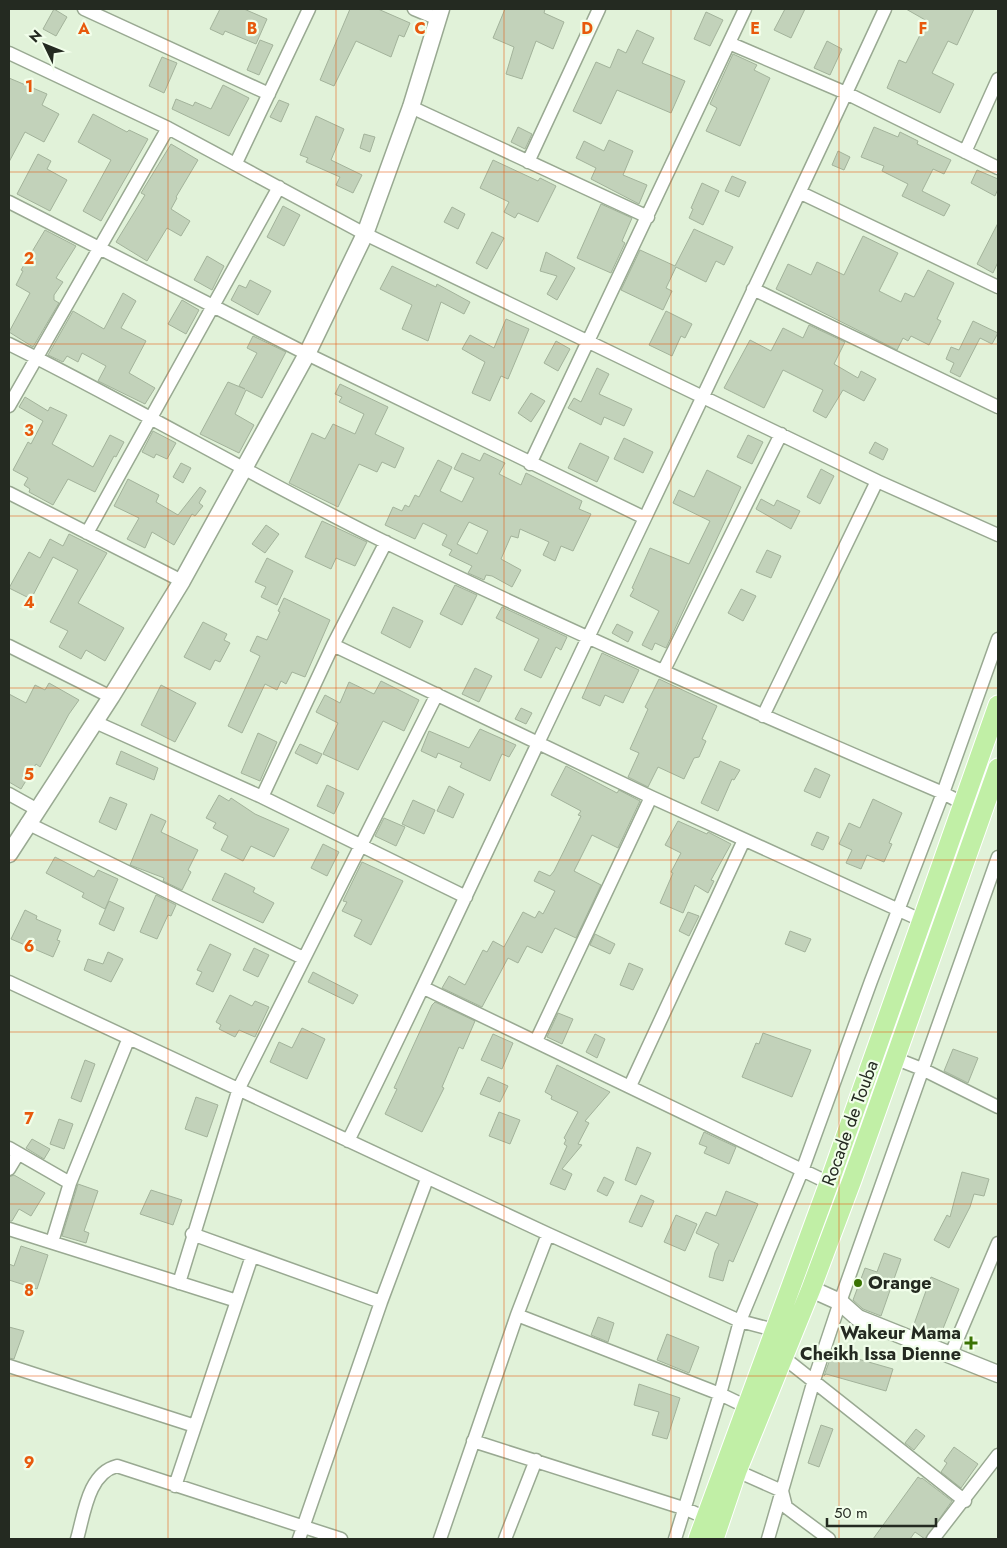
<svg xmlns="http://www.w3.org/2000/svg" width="1007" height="1548" font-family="Jost,sans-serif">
<rect width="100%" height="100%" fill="#e1f2d9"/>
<!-- building -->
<path fill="#c2d2ba" stroke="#a3b39b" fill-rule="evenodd" d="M54,9L67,17L56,36L43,29Z
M220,9H244L267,19L256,44L225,31L223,35L210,29Z
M350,9H378L410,23L404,37L399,35L391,57L356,41L334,86L320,80Z
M505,9H545L544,13L564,22L553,49L536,41L522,79L506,74L514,47L493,38Z
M785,9H805L791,38L774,30Z
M906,9H974L957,45L948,41L932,73L954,84L940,113L887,88L899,60L906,63L927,21Z
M706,12L723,20L710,46L694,39Z
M637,30L654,38L642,63L685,81L671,113L617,90L601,124L573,111L596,62L610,68L618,49L626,53Z
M260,40L273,45L259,75L247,70Z
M827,41L842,49L830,75L814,68Z
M733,54L757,65L754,70L770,78L740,146L706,131L717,108L710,104Z
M162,57L177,63L164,93L149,86Z
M9,78L47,94L42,105L59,114L44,142L25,132L9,162Z
M223,85L249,98L229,136L172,109L176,99L193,106L195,102L211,109Z
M279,100L289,104L281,122L270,117Z
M93,114L127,132L129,130L148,139L101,221L83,211L111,160L78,142Z
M316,116L344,129L331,160L362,175L353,193L336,185L340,177L306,162L308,158L300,155Z
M518,127L532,134L525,149L511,142Z
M874,127L898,137L900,132L918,141L917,144L951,160L944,174L933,169L922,191L950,205L944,216L902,196L908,184L882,171L884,166L861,157Z
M364,134L375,137L370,152L360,148Z
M609,140L633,151L623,175L647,185L639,204L591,179L596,168L576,158L584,141L604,151Z
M171,144L198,160L176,197L177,198L171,209L190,221L181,236L167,228L147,261L116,242L145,195L141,193Z
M838,151L850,157L844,170L832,165Z
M38,154L51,161L47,169L67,180L50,211L17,194Z
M493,160L538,181L540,178L556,186L538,222L518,213L515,218L504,212L509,202L480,188Z
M977,170L998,179V189L995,196L971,183Z
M732,176L746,182L739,197L725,191Z
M702,183L719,191L703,225L689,218L693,209L691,208Z
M601,204L632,218L622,241L625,243L611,273L577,258Z
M283,206L300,215L284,246L267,237Z
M452,207L465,214L458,229L444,222Z
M998,223V262L993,273L977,264Z
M694,229L733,247L724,265L716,261L706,282L676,267L666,288L672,291L663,310L621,290L640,250L675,266Z
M45,230L76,246L56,278L63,282L54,295V300L59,303L33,347L9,332L30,293L16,285L23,271L21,270Z
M492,232L504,238L487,269L476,263Z
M863,236L898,253L879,291L901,302L905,293L914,297L928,270L954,283L937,319L941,321L929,345L911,336L908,341L903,338L897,350L776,289L788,264L811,275L817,262L844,275Z
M546,252L575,268L557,300L547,294L557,276L540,271Z
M207,256L224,266L212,290L194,280Z
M392,266L436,287L437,284L470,302L464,314L441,302L428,341L402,329L412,305L380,289Z
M250,280L271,291L258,315L231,300L239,285L246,288Z
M123,293L136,301L121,328L146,341L129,373L155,388L145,404L98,381L106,366L82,353L78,362L67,356L63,362L48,355L73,311L104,329Z
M182,300L199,310L186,334L168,324Z
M666,311L692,324L685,338L681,336L672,356L649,345Z
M506,319L529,329L508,379L501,376L490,401L472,393L485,362L462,349L470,335L494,348Z
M973,321L998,333L992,344L980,338L960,377L950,372L954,363L946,359L951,347L959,350Z
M809,325L845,342L834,364L858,378L861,371L876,379L864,401L843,390L826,418L813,411L823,390L783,370L764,408L724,388L750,340L771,351L783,328L803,338Z
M253,336L286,352L262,398L246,390L235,414L254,425L239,453L200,434L228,382L245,389L239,386L257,353L247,348Z
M556,341L570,349L558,371L544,363Z
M597,368L609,374L599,394L632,409L624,426L604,417L601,425L568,408L574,398L581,402Z
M340,384L388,407L375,434L404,448L395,468L382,462L377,472L359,464L338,507L289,483L312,433L325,439L333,424L355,434L364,414L339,402L342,397L335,394Z
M531,393L545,401L531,422L518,413Z
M25,397L48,411L50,407L67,415L52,444L93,467L110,435L124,442L116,457L114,456L95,492L68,479L53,505L29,492L30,489L24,485L28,478L13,470L28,442L31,444L43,421L19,407Z
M153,431L176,443L167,459L156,454L154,458L142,452Z
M748,435L763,442L752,464L737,457Z
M624,438L653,452L643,473L614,459Z
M875,442L888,449L883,460L869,453Z
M580,443L609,457L597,482L568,468Z
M462,453L480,461L484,453L505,463L499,474L521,485L526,473L582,501L579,509L591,514L573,551L561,546L555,561L543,555L549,542L520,529L518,538L511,536L501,559L521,570L512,587L492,576L486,575L484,580L468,573L472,566L449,555L452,550L442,545L447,535L423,523L415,539L385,525L393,507L402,511L405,505L409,507L415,495L419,497L438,460L452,467L440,491L462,502L474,478L454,469ZM469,522L488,531L477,554L457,544Z
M181,463L191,468L183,483L173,477Z
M821,469L834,476L820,504L807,497Z
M707,470L741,487L666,648L655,643L652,650L642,645L659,611L630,596L634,589L632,588L650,548L689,564L710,521L673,503L679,490L694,497Z
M128,479L159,495L156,502L178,515L200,487L206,491L199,503L203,506L195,516L192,514L174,545L152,532L145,548L127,539L139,518L114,506Z
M761,499L774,506L777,500L800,511L791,529L756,509Z
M322,521L367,542L355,566L336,558L331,569L305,557Z
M266,525L279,534L265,553L252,544Z
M69,534L107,553L78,603L124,628L105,661L86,650L81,659L59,647L68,631L50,622L78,570L53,557L31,599L9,588L29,552L40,558L50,539L63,546Z
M767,550L781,556L771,578L756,572Z
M267,558L293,571L277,605L261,597L266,587L255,582Z
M455,585L477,595L462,625L440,614Z
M741,589L756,596L743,621L728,613Z
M284,598L330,620L305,677L292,672L286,684L281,681L277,690L265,684L242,733L228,726L260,656L250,651L257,636L267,640L280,612L278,611Z
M393,607L423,621L410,648L381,633Z
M502,607L567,637L561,650L556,647L541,678L524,670L539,639L496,618Z
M203,622L227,634L224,640L230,643L220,662L215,660L210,670L184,657Z
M617,624L633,632L628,642L612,633Z
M602,653L639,670L623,703L605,695L600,706L582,698Z
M475,668L492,676L479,702L462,694Z
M659,679L717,706L702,739L706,741L699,757L694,758L684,779L658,767L648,787L628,777L639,753L630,749L648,709L645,707Z
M381,681L419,700L404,731L383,721L358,770L323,754L338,723L316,712L325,695L340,703L349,682L374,694Z
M49,683L79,700L69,714L40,767L36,764L21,789L9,782V694L26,703L35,685L45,690Z
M161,685L196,703L175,742L141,725Z
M521,708L532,713L526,724L515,719Z
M480,729L516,745L509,757L502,754L490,781L460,767L462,763L438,753L436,758L421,751L429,731L469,748Z
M258,733L277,742L260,781L241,773Z
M300,744L322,754L317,764L295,753Z
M121,751L158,768L154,780L116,764Z
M720,761L740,770L734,780L732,779L718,811L701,803Z
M566,766L617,793L619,790L640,801L618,848L592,835L574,871L601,885L576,938L555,928L542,953L527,946L518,963L508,958L482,1007L442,988L449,976L465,985L483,950L487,952L493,941L504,947L523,912L535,918L539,911L543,914L555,891L534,881L539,871L550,876L554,871L581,816L578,815L581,811L551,795Z
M815,768L830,775L820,798L804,791Z
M327,785L344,793L334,814L317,806Z
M449,786L464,794L453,818L437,811Z
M219,795L229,801L231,798L255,814L289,829L274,857L251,846L243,861L221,850L228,836L213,828L216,823L206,818Z
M110,797L127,804L116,830L99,822Z
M873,799L902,813L889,843L892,844L884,862L867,855L861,869L846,863L852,850L839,844L849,823L860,828Z
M413,800L435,810L424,834L402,824Z
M151,814L166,821L161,832L198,850L188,870L191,872L182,890L163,881L164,878L130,865Z
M384,818L405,827L396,846L375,836Z
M678,821L707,834L708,832L731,844L711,880L714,881L708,893L695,885L683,913L660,903L673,873L671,872L681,853L665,845Z
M817,832L829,837L823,850L811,845Z
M323,844L339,852L327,876L311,868Z
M55,857L94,877L98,870L118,879L105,909L82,897L84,893L46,873Z
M362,862L403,881L371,945L354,936L362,920L342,911L347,902L343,901Z
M225,873L255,888L253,892L274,903L263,923L212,900Z
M156,895L176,905L171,916L168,915L157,939L140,932Z
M109,901L124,908L114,931L99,924Z
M25,910L37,916L36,919L61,930L57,940L60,941L53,957L11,939Z
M688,912L699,916L689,936L679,931Z
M790,931L811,939L805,952L785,944Z
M595,934L615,944L610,954L590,945Z
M210,944L231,954L213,992L196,984L202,972L197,970Z
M254,948L269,955L258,977L243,970Z
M108,952L123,959L111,982L84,970L88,959L103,964Z
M629,963L643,969L633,990L620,985Z
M313,972L358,995L353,1004L308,982Z
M230,995L252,1006L255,1001L269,1007L255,1037L239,1030L235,1037L219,1029L221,1025L216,1022Z
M435,1002L475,1021L463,1049L459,1047L442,1087L444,1088L422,1132L385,1114L397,1089L394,1088L432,1005Z
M558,1013L573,1019L562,1044L547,1037Z
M302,1028L325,1039L307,1079L270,1062L279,1042L292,1048Z
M763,1033L811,1050L792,1097L742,1077L756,1043L759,1044Z
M493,1034L513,1043L502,1069L481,1060Z
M595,1034L605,1039L597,1058L586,1052Z
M953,1049L978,1058L968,1083L944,1071Z
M85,1060L95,1064L81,1102L71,1098Z
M557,1065L610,1092L585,1121L589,1123L578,1144L582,1145L562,1169L572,1174L565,1190L550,1184L567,1146L564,1144L566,1140L564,1138L578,1112L551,1099L552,1096L545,1092Z
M488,1077L508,1086L500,1102L480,1094Z
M196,1097L218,1105L207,1137L185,1129Z
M499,1112L520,1120L510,1144L489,1136Z
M59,1119L73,1124L64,1149L50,1144Z
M704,1132L736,1147L729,1164L704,1153L707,1147L699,1144Z
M32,1139L50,1149L44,1159L26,1148Z
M637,1147L651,1153L636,1185L625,1180Z
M962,1172L989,1179L984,1196L974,1194L970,1207L949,1248L934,1240L947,1215L950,1217Z
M14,1175L45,1193L31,1216L19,1209L12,1221H9V1177Z
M604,1177L614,1182L607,1196L597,1191Z
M78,1184L98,1191L84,1231L89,1233L86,1243L62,1236Z
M151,1190L182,1200L173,1225L140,1214Z
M726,1191L758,1204L733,1262L729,1260L723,1281L709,1277L715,1252L719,1244L696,1233L706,1212L716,1216Z
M641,1195L654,1201L642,1227L629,1222Z
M676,1215L697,1224L685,1251L664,1242Z
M21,1246L48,1255L37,1289L9,1280V1264L14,1266Z
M884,1253L901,1259L881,1316L863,1309L853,1300L865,1268L877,1272Z
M931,1277L959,1289L940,1336L913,1327Z
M598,1317L614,1323L608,1342L591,1335Z
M9,1327L24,1331L14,1359L9,1358Z
M667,1334L699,1347L689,1373L657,1360Z
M844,1355L893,1369L886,1391L826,1374L824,1376L830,1359L842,1361Z
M639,1384L680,1398L667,1439L652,1435L659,1412L634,1405Z
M821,1425L833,1429L819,1467L808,1463Z
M916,1429L925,1436L914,1450L905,1443Z
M954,1447L978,1464L961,1488L941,1472L947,1463L944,1461Z
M918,1477L921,1479L922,1478L952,1501L925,1539L915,1532L910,1539H873Z"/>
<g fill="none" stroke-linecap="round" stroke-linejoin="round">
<defs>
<path id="street" d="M84,9L269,94
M414,9L438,19
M729,43L846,93L998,168
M9,53L168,128L365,234L877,481L998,535
M411,107L648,217
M965,152L998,79
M528,162L599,9
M236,163L309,9
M801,193L998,287
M9,202L307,354L645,518
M753,289L998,407
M9,344C136,407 259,480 387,543C570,632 756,713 943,793L964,804
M9,406L168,128
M530,464L745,9
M9,493L182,581
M87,533L279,187
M333,645L651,797L923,921
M9,646L111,697
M664,670L781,434
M763,716L877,481
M95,722L262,797L466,897
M9,794L36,809
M262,797L333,645L386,542
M27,823L303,958
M9,982L548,1234L740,1321L774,1330
M424,988L829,1183
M536,1041L651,797
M894,1058L922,1069L998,1107
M630,1086L744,840
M348,1141C414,1009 475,876 538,743C654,498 772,254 885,9
M9,1148L70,1183
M9,1169L18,1154
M9,1229L237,1301
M192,1234L381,1302
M52,1242L70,1183L128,1040
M179,1283L239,1088L437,694
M517,1315L720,1394L747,1407
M951,1354L998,1243
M783,1357L965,1501
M9,1366L195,1426
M473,1441L686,1509L706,1518
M737,1471L782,1491L786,1507L829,1539
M175,1486L252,1256
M77,1539C84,1515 88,1473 117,1466L341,1539
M299,1539L381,1302L427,1179
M440,1539L517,1315L548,1234
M505,1539L536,1460
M675,1539L720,1394L740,1321L802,1171L871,981L943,793L998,639
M768,1539L814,1380L840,1302L998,857
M933,1539L998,1455"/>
<path id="secondary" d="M9,854L111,697L182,581L307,354L365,234L411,107L441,9
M811,1289L840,1302L858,1318L998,1374"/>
<path id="primary" d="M698,1539L829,1183L998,705
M714,1539L737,1471L811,1289L852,1180L998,768"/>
</defs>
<!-- street casing -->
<use href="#street" stroke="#99a992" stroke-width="15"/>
<!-- secondary casing -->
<use href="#secondary" stroke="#99a992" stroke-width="19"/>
<!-- primary casing -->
<use href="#primary" stroke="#fff" stroke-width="21"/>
<!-- street -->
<use href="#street" stroke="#fff" stroke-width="12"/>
<!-- secondary -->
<use href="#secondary" stroke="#fff" stroke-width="16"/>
<!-- primary -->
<use href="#primary" stroke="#c1efa6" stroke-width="19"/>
</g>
<!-- grid -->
<path fill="none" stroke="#e8590c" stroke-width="1" stroke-opacity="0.55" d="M168,9V1539M336,9V1539M504,9V1539M671,9V1539M839,9V1539M9,172H998M9,344H998M9,516H998M9,688H998M9,860H998M9,1032H998M9,1204H998M9,1376H998"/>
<!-- markers -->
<g fill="#3a7303" stroke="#f1feea" stroke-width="2">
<circle cx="858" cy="1283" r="5"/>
<path d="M968.5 1335.5h5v5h5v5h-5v5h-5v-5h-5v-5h5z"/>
</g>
<g text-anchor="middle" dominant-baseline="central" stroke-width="4.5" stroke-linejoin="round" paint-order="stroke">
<!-- street labels -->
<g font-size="18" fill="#242a21" stroke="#f1feea">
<text transform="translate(850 1123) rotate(-70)">Rocade de Touba</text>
</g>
<!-- poi labels -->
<g font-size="18" font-weight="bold" fill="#242a21" stroke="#f1feea" text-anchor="start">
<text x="868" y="1283">Orange</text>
<text x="961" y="1333" text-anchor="end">Wakeur Mama<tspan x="961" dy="21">Cheikh Issa Dienne</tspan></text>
</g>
</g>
<g font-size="16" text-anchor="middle" font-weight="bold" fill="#e8590c" stroke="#f1feea" stroke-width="4.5" stroke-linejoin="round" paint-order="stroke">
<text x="84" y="34">A</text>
<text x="252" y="34">B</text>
<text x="420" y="34">C</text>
<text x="587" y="34">D</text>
<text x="755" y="34">E</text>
<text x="923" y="34">F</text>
<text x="29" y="92">1</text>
<text x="29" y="264">2</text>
<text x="29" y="436">3</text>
<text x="29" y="608">4</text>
<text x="29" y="780">5</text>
<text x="29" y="952">6</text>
<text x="29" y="1124">7</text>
<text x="29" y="1296">8</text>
<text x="29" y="1468">9</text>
</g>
<!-- border -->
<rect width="1007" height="1548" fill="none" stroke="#242a21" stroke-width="20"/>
<!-- north arrow -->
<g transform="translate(45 45) rotate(313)" stroke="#f1feea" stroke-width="4" paint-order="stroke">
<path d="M0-4L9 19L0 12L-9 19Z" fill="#242a21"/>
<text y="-8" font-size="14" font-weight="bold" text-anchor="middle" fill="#242a21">N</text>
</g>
<!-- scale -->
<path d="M827 1518v8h109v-8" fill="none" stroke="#242a21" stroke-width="2.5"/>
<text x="834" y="1518" font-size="15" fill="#242a21" stroke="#f1feea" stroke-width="4" paint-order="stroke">50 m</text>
</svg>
